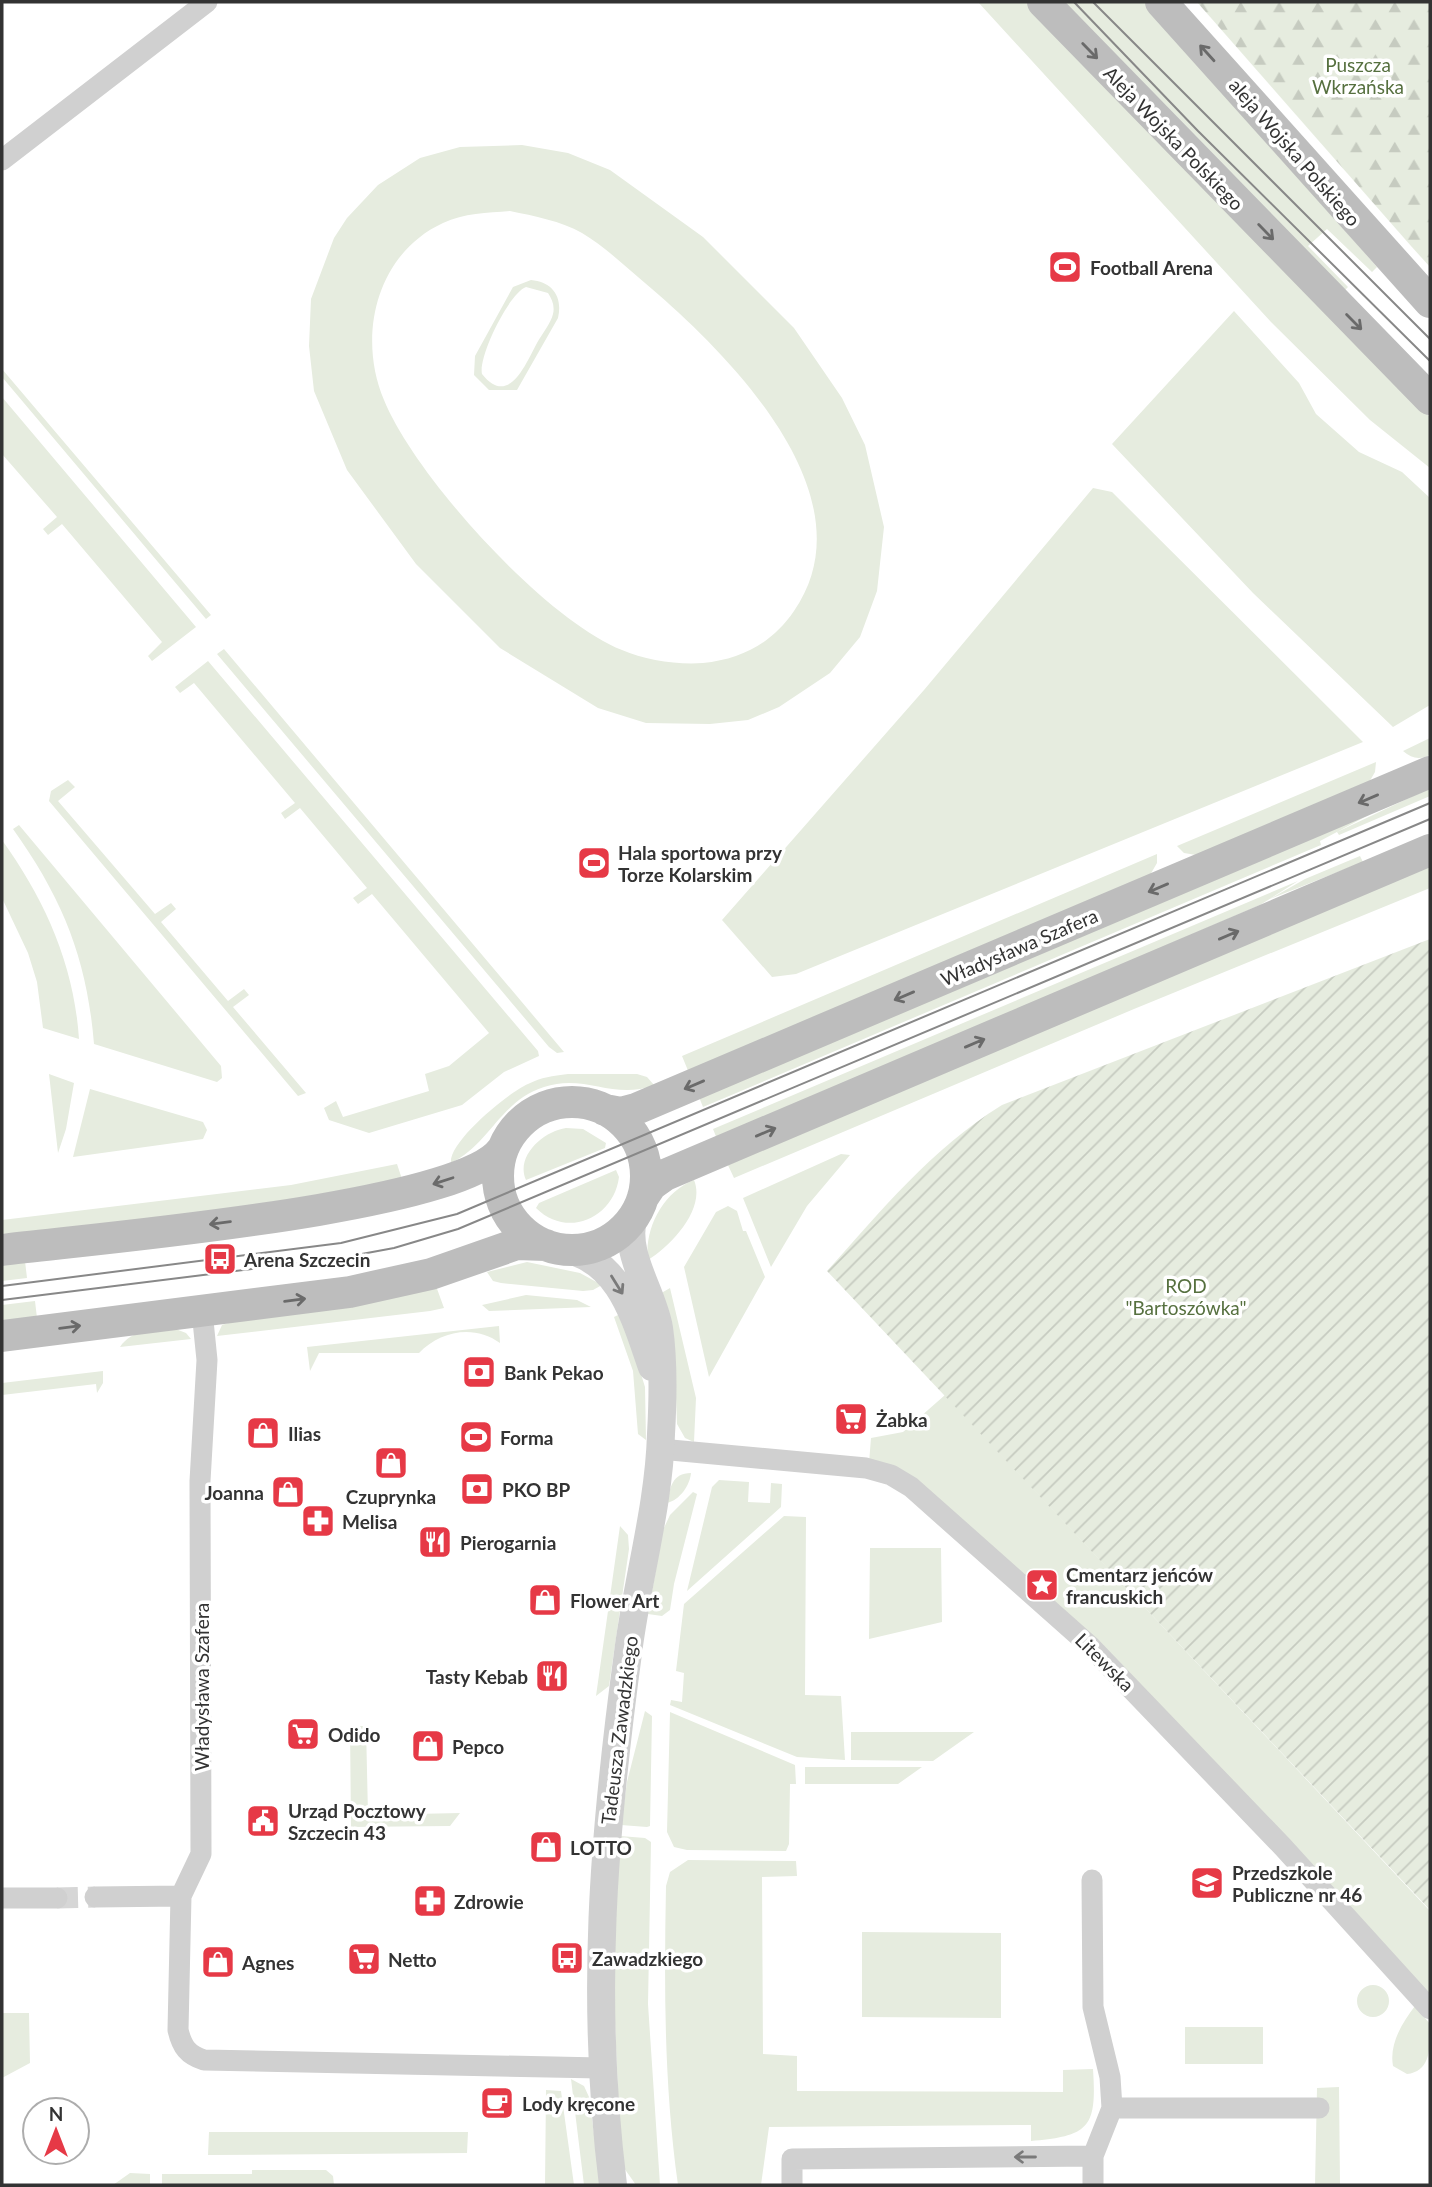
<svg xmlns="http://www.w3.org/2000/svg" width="1432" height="2187" font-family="Lato,sans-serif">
<defs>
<pattern id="forest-firs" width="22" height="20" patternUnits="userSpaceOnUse" patternTransform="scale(1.75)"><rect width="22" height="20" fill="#e6ecdf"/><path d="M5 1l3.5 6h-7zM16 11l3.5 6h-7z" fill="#c6cbc0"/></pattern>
<pattern id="garden-furrows" width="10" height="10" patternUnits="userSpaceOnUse" patternTransform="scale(1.75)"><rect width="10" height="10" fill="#e6ecdf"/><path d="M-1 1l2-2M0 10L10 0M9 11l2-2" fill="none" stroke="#c6cbc0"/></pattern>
</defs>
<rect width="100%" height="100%" fill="#fff"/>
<!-- green -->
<path fill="#e6ecdf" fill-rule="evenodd" d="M978,2H1027L1429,416L1430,468L1370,420L1271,322Z
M1062,2H1144L1377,267L1372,272L1327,229L1308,246L1348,287L1345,290Z
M522,145L568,153L610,170L703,237L794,328L842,398L865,445L884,527L877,591L860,637L830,673L779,707L748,720L710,724L646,723L598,708L500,648L416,564L347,470L314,391L309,346L311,299L334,238L347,218L378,185L420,158L460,147ZM510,211C534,216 561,221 582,233C607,248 629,270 652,289C731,357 872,498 794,611C772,643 742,659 703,663C677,665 645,660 622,650C544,619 415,476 384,400C357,336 376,254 443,223C464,213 487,213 510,211Z
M531,280C552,282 563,296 558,318L517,390H489L474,375L475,356L513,287ZM526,287L548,293C552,299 555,306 553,314C551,323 542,334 537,343C526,363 509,408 482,374C478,357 509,293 526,287Z
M1234,311L1299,383L1316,414L1359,452L1402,472L1430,498V705L1393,727L1253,593L1112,444Z
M2,369L211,615L206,619L2,377Z
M2,397L196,627L152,661L148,656L162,642L62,524L48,535L43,529L57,517L2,454Z
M1093,488L1112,492L1363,742L796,974L772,977L722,920L924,690Z
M224,649L564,1052L557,1053L549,1047L217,654Z
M208,661L538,1051L539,1056L504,1072L462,1105L369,1133L329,1120L324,1108L336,1101L343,1117L429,1091L425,1074L449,1066L489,1033L372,894L358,904L353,898L367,888L300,808L285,819L281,813L295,803L194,683L180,693L175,687Z
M1430,738V755C1420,760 1412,759 1403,751Z
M1376,762L1375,772L1368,784L1196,855L1184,853L1177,846Z
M68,780L75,787L58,801L155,914L171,903L176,909L161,922L228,1001L244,989L249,995L233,1007L306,1093L298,1096L49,801L51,791Z
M1430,788V796L1339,835L1337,832Z
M1380,809L1320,841L1321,845L703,1107L699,1097Z
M19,825L221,1066L222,1078L217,1082L94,1044C87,959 63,899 13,829Z
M2,840C45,900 74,964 79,1039L43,1028L37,982L28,953L2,898Z
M1157,854V863L1150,875L689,1073L682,1056Z
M1360,856L1363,862L1270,899L1305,879Z
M1430,864V888L1134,1009L734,1178L727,1163Z
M1298,881L1260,905L717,1139L713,1129Z
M49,1074L74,1083L66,1129L58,1153Z
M568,1074H637L647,1077L654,1085C614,1101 585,1073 544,1087C500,1101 490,1144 451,1163C448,1142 509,1092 528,1084C542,1077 552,1076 568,1074Z
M90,1089L203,1122L207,1130L203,1139L73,1157Z
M566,1128L583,1129L606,1143L605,1148L526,1180C515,1156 544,1131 566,1128Z
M841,1154L850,1155L807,1206L771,1267L743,1198Z
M397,1164L402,1179L318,1197L2,1237V1220L291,1185Z
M616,1170L619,1177C614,1218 567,1239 536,1208L539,1203Z
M694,1180C706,1209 671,1246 648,1260C644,1229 663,1192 694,1180Z
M728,1206L737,1211L743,1231H746L765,1277L709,1377L684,1267L716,1212Z
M25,1261L27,1278L2,1281V1264Z
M527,1262L580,1273L602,1285L593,1290L583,1291L501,1283L493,1281L487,1272Z
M436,1286L444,1308L430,1311L217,1336L222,1325L231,1322Z
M670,1288L696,1398L694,1442L685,1438L677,1424L676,1398L658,1295Z
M526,1295L577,1300L591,1307L489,1311L482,1305Z
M35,1301L37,1318L2,1322V1305Z
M622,1313L645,1387L646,1440L638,1434L633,1371L614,1317Z
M499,1326L500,1343C474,1324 440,1331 419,1353H319L310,1371L307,1347Z
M173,1328L186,1333L191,1339L120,1347C132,1329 153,1331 173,1328Z
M103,1371V1383L97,1393L96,1384L2,1395V1383Z
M945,1395L1430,1911V1998L1093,1640L869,1463L871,1438L903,1432Z
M691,1473C690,1485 680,1500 667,1503C670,1488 672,1473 691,1473Z
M719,1480L749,1482L748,1502L770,1503L771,1483L782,1484L781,1507L687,1591L712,1487Z
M693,1492L697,1494L674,1584L670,1610L662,1616L648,1614L663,1530L670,1515Z
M784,1516L806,1517L805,1695L841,1696L845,1760L797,1757L670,1705L671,1700L682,1702L684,1673L676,1671L684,1604Z
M620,1526L628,1535L629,1549L609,1686L596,1696Z
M870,1548H941L942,1622L869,1639Z
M645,1711L652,1716L650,1826L647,1827L621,1825L627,1782Z
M670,1712L795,1765L796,1784H790L789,1844L786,1851L687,1850L674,1847L667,1832Z
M350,1726H366L368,1815L460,1813L450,1826L351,1827Z
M851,1732H974L933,1761L851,1760Z
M805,1767H922L898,1784H805Z
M620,1836L645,1838L651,1842L648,2004L660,2185H636L624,2168L620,2140L613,1974Z
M688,1860L796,1861L797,1876L762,1877L763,2054L797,2056V2091L1063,2092V2070L1093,2069C1097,2128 1089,2136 1031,2141V2125L769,2127L761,2185H678C664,2086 664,1986 666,1886L670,1872Z
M862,1932L1001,1933V2018L862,2017Z
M1357 2001a16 16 0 1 1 32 0a16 16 0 1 1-32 0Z
M1415,2006L1430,2024C1430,2045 1432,2071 1407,2074L1393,2066C1389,2044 1402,2023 1415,2006Z
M2,2013H29L30,2063L2,2078Z
M1185,2027H1263V2064H1185Z
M571,2079L584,2086L589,2097L601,2185H584Z
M1339,2087L1340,2185H1312H1315L1317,2088Z
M546,2090L561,2091L574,2185H545Z
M209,2132H468L467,2153L208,2155Z
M252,2170H326L333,2176L334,2185H162V2174H252Z
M130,2173L150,2174V2185H113Z"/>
<!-- forest -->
<path fill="url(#forest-firs)" d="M1197,2H1430V267L1411,246Z"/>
<!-- garden -->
<path fill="url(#garden-furrows)" d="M1430,939V1910L827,1271C883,1209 930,1150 1002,1105Z"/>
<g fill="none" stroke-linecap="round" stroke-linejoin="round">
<!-- minor-tunnel -->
<path stroke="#d6d6d6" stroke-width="21" stroke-dasharray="21 10" stroke-linecap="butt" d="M57,1898L95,1897"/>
<!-- minor -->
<path stroke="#d0d0d0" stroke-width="21" d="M2,160L207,2
M202,1311L207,1360L200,1481L201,1854L181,1896L178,2030C182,2047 188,2055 204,2060L601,2068
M660,1449L866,1468L891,1475L911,1487L1090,1646L1283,1847L1430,2009
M1092,1880L1093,2007L1110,2077L1112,2108L1093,2156V2185
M95,1897L181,1896
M2,1898H57
M1112,2108H1319
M792,2185V2159L1093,2156"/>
<!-- tertiary -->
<path stroke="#d0d0d0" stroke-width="28" d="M562,1249C620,1258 635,1319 652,1367
M613,2185C590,2000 603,1837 628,1653C637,1581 659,1506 661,1434C663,1399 664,1362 659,1328C653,1292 622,1252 634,1216"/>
<!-- secondary -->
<path stroke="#bdbdbd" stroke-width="32" d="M1043,2L1430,399
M1161,2L1430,302
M498 1176a74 74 0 1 1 148 0a74 74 0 1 1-148 0Z
M605,1110L621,1113L636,1109L1430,772
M643,1197L651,1185L665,1175L1430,850
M2,1250C87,1239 460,1209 502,1150
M2,1336L350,1292L431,1274L517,1244L546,1245"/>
<!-- tram -->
<path stroke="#888" stroke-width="2" d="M1074,2L1198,131L1430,361
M1093,2L1430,339
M2,1286L341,1243L457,1214L1430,803
M2,1300L340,1258L394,1248L458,1229L1430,819"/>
</g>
<!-- one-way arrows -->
<defs><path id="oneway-shaft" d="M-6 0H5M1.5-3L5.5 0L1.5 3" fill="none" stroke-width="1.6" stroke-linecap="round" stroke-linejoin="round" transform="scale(1.75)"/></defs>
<g stroke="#6a6a6a">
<use href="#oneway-shaft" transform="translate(1090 51) rotate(46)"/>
<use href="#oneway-shaft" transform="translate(1207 53) rotate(-132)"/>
<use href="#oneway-shaft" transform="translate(1266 232) rotate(46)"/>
<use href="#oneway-shaft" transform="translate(1354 322) rotate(45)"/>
<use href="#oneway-shaft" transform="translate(1368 799) rotate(157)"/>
<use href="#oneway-shaft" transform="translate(1158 888) rotate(157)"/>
<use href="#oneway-shaft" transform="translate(1229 935) rotate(-23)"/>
<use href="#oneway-shaft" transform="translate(904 996) rotate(157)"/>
<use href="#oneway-shaft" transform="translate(975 1043) rotate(-23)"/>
<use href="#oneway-shaft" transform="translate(694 1085) rotate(157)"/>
<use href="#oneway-shaft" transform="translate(766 1132) rotate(-23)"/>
<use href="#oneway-shaft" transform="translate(443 1181) rotate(162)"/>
<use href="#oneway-shaft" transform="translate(220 1223) rotate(173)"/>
<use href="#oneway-shaft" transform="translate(295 1300) rotate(-7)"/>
<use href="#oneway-shaft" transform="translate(70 1327) rotate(-7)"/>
</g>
<g stroke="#7a7a7a">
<use href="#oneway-shaft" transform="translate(617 1285) rotate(58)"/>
<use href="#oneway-shaft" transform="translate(1025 2157) rotate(180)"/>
</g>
<!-- icons -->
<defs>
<symbol id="stadium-square" viewBox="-11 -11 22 22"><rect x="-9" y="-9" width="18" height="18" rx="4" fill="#e63946" stroke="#fff"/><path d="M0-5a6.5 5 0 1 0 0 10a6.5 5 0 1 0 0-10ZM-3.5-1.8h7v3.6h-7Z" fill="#fff"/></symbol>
<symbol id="bus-square" viewBox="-11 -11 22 22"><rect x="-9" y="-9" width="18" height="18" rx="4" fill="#e63946" stroke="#fff"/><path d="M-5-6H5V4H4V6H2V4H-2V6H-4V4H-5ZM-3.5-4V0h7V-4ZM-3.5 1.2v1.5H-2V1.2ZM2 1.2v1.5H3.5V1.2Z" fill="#fff"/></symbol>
<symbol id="bank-square" viewBox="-11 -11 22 22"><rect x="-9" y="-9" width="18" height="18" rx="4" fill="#e63946" stroke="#fff"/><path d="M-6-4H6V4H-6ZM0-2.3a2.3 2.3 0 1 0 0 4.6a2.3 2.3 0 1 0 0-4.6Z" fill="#fff"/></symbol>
<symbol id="supermarket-square" viewBox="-11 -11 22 22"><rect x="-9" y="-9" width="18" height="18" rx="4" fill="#e63946" stroke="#fff"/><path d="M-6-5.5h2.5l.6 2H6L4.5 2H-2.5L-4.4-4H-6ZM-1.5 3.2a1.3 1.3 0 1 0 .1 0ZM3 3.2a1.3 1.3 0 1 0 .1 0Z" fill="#fff"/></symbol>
<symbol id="shop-square" viewBox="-11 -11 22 22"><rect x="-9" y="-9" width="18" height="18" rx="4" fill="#e63946" stroke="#fff"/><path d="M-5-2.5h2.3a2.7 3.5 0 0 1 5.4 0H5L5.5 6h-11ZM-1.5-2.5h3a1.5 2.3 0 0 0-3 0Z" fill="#fff"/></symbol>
<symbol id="pharmacy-square" viewBox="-11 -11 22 22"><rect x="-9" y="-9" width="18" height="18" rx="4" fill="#e63946" stroke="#fff"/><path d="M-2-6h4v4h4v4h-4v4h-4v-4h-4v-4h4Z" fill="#fff"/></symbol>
<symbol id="restaurant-square" viewBox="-11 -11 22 22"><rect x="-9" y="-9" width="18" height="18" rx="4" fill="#e63946" stroke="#fff"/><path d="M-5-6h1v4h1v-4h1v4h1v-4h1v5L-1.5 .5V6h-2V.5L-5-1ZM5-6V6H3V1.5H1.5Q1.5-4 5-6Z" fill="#fff"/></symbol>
<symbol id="sight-square" viewBox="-11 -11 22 22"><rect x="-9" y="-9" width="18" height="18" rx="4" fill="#e63946" stroke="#fff"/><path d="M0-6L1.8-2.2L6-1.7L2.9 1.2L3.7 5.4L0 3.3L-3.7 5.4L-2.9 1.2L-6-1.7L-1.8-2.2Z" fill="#fff"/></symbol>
<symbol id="civic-square" viewBox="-11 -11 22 22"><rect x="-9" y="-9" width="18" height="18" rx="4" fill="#e63946" stroke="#fff"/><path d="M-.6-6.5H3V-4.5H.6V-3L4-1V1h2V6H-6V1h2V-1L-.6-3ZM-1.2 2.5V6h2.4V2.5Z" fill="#fff"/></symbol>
<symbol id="school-square" viewBox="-11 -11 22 22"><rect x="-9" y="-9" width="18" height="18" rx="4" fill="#e63946" stroke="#fff"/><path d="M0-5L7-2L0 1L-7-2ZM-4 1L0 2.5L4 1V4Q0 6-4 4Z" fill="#fff"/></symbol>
<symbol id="cafe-square" viewBox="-11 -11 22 22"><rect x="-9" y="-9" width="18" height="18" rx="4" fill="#e63946" stroke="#fff"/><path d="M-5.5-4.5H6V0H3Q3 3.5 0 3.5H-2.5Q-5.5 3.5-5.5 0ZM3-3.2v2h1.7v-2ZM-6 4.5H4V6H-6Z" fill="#fff"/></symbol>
</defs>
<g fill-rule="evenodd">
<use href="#stadium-square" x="1046" y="248" width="38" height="38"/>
<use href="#stadium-square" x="575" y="844" width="38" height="38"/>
<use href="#bus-square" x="201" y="1240" width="38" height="38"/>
<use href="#bank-square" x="460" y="1353" width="38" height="38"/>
<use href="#supermarket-square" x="832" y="1400" width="38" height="38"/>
<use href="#shop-square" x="244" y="1414" width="38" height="38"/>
<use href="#stadium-square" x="457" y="1418" width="38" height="38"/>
<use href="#shop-square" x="372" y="1444" width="38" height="38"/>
<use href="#bank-square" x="458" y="1470" width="38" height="38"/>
<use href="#shop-square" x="269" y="1473" width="38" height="38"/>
<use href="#pharmacy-square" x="299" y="1502" width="38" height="38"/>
<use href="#restaurant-square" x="416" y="1523" width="38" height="38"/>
<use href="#sight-square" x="1023" y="1566" width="38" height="38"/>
<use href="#shop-square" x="526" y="1581" width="38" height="38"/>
<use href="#restaurant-square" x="533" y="1657" width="38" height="38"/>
<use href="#supermarket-square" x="284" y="1715" width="38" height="38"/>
<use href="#shop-square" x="409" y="1727" width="38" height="38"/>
<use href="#civic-square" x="244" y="1802" width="38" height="38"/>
<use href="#shop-square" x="527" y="1828" width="38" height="38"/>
<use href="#school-square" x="1188" y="1864" width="38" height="38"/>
<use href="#pharmacy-square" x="411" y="1882" width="38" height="38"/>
<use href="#bus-square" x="548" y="1939" width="38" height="38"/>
<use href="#supermarket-square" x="345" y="1940" width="38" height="38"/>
<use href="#shop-square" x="199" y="1943" width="38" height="38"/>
<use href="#cafe-square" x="478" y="2084" width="38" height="38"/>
</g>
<g text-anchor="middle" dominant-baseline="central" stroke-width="7" stroke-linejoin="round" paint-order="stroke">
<!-- park labels -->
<g font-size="19" fill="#56703f" stroke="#fff">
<text x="1358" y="64">Puszcza<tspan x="1358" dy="22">Wkrzańska</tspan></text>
<text x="1186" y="1285">ROD<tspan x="1186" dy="22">"Bartoszówka"</tspan></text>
</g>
<!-- street labels -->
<g font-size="19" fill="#333" stroke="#fff">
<text transform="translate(1174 138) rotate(46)">Aleja Wojska Polskiego</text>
<text transform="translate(1295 152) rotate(49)">aleja Wojska Polskiego</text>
<text transform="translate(1019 947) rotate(-23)">Władysława Szafera</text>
<text transform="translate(1105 1662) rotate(45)">Litewska</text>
<text transform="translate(201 1687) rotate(-90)">Władysława Szafera</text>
<text transform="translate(619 1730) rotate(-83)">Tadeusza Zawadzkiego</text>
</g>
<!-- poi labels -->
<g font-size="19" font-weight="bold" fill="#333" stroke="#fff" text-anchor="start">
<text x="1090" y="267">Football Arena</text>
<text x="618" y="852">Hala sportowa przy<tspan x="618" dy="22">Torze Kolarskim</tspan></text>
<text x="244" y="1259">Arena Szczecin</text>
<text x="504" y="1372">Bank Pekao</text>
<text x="876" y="1419">Żabka</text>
<text x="288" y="1433">Ilias</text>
<text x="500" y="1437">Forma</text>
<text x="502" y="1489">PKO BP</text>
<text x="264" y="1492" text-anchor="end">Joanna</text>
<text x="391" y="1496" text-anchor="middle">Czuprynka</text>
<text x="342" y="1521">Melisa</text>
<text x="460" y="1542">Pierogarnia</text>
<text x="1066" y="1574">Cmentarz jeńców<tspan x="1066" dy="22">francuskich</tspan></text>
<text x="570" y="1600">Flower Art</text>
<text x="528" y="1676" text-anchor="end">Tasty Kebab</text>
<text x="328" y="1734">Odido</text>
<text x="452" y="1746">Pepco</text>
<text x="288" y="1810">Urząd Pocztowy<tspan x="288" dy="22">Szczecin 43</tspan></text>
<text x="570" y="1847">LOTTO</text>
<text x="1232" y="1872">Przedszkole<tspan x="1232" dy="22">Publiczne nr 46</tspan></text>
<text x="454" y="1901">Zdrowie</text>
<text x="592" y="1958">Zawadzkiego</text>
<text x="388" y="1959">Netto</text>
<text x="242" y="1962">Agnes</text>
<text x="522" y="2103">Lody kręcone</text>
</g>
</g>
<!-- border -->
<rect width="1432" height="2187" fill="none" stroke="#333333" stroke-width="7"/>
<!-- north arrow -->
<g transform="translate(56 2131)"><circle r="33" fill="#ffffff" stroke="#adadad" stroke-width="2"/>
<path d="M0-5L12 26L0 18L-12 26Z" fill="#e63946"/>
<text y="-10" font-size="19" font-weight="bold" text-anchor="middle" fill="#333333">N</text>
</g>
</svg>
